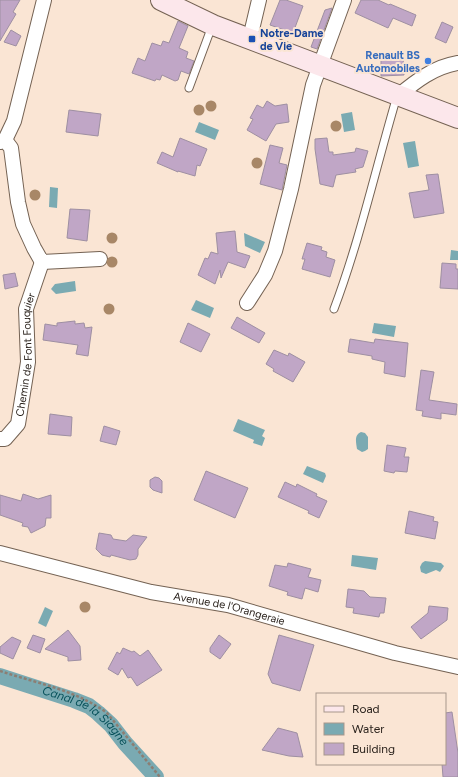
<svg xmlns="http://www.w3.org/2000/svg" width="458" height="777" font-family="Figtree,sans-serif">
<rect width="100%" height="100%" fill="#fae5d4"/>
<!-- water -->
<path fill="#7aaab2" d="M352,112L355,130L344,132L341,114Z
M199,122L219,130L215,140L195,132Z
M415,141L419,166L408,168L403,143Z
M50,187L58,188L57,208L49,207Z
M244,233L265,242L260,253L245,246Z
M451,250L458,251V260H450Z
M75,281L76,291L56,294L51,289L55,284Z
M196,300L214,308L210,318L191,310Z
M374,323L396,326L394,337L372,333Z
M238,419L265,430L262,436L265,438L262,446L253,443L254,440L233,431Z
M361,432L365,433L368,437V449L365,451L362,452L357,449C356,442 354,435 361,432Z
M307,466L325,473L326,476L323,483L303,474Z
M352,555L378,558L376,570L351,566Z
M425,561L441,563L444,566L440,572L436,570L426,574L421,572L420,567L422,563Z
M45,607L53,611L46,627L38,623Z"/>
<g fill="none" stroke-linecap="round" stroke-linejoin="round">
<!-- canal -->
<path stroke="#7aaab2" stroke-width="16" id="s1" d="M0,676L74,700L89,706L98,713L111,725L125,743L156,777"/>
</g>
<!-- building -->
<path fill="#c0a6c6" stroke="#9e8fa2" d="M0,0H20L13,12L16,14L0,41Z
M280,0H286L303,6L293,33L270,25Z
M361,0H378L389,5L390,4L416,15L412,26L393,18L388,28L355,13Z
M332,8L317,49L311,47L325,10Z
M178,21L188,26L179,48L188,52L186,58L194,61L189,74L181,71L178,80L175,81L162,75L160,80L156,79L155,81L132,73L138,58L145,61L152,43L161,46L163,41L169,43Z
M442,22L453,27L446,43L435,38Z
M11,30L21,36L16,46L4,42Z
M403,57L404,75L381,76V58Z
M267,101L275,106L287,104L289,122L276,124L266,141L247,130L253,119L250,118L257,105L263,108Z
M69,110L101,114L98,136L66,132Z
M180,138L207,149L200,166L197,165L195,176L178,171V172L157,163L162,152L173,157Z
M327,138L329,152H333V155L355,152L356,148L368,151L363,167L355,169L356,172L336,175L333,187L320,184L315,149V139Z
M270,145L283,148L279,163L287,165L282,190L260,184Z
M438,174L444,213L414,218L409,193L429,190L426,175Z
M70,209L90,210L87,241L67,238Z
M235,231L237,252L250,256L245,268L228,262L221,278L220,270L215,284L198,275L205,258L208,259L211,252L218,254L216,233Z
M307,243L322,247L321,250L327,252L326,257L335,260L330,277L302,269L305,259H302Z
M442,263L456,264V269H458V289L440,288Z
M15,273L18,286L5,289L3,275Z
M237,317L265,333L259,343L231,328Z
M75,321V324L84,323L85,328L92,327L88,356L76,354L78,345L43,340L45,324L57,326V323Z
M188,323L210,334L201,352L180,342Z
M350,339L374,343L375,339L408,343L405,377L384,373L385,362L372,359V356L348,352Z
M274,350L288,356L289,353L305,362L293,382L273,371L274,369L266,364Z
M421,370L434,372L429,400L457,404L456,415L441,413V419L422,416L423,411L416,410Z
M50,414L72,417L71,436L48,434Z
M104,426L120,431L116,445L100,441Z
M387,445L406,448L404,457H409L407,472L395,471L394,473L384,471Z
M206,471L248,488L235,518L194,500Z
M155,477L159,478L162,481V493L153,490L150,487V480Z
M285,482L296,487L297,484L317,494L316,496L327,501L319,518L308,513L309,511L278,497Z
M23,494L38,499L51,495V518H46L45,526L31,533L28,527L22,526L23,523L0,515V495L21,501Z
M409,511L434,517L433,521L438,522L435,539L405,533Z
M99,533L111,535L113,539L126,541L133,535L147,537L138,549V555L136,559L130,560L111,555L110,557L102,555L96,549Z
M288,563L311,569L308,577L321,580L318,592L305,588L302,599L287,595L288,592L269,586L275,565L287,567Z
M348,589L364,591L370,597L386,598L384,613H380L379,617L353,613L354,608L346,607Z
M429,606L448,608L447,620L421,639L411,627L428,613Z
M68,630L80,646L81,660L68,661V657L45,649Z
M33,635L45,639L40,653L27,648Z
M219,635L231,644L220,659L210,652V648Z
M279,635L314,645L300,691L272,683L268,674Z
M12,637L21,641L13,659L0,653V647Z
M123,648L132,652L134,651L140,656L148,650L162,670L137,686L131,677L128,678L122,668L118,675L108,669L117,652L120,654Z
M452,712L458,753V777H443L442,764H445V713Z
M278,728L297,733L303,757L289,756L262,750Z"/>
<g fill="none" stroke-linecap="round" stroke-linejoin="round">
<defs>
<path id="lane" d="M189,88L212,26
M334,309C360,240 376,167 397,96"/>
<g id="street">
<path d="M250,38L259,0"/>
<path d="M398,96C416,81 434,67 458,63"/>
<path d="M5,140L11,148L18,202L23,224L34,248L42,262L100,259"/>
<path d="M0,142L5,140L14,121L44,0"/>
<path d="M247,303L265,275L275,251L291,189L313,85L344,0"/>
<path id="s2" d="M0,439H5L18,424L28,362L26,309L42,262"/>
<path id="s3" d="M0,553L151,592L228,605L395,653L458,667"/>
</g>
<path id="secondary" d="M161,0L213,25L458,118"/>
</defs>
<!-- lane casing -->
<use href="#lane" stroke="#746253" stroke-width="9"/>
<!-- street casing -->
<use href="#street" stroke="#746253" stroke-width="16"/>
<!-- secondary casing -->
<use href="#secondary" stroke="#746253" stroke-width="22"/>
<!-- path -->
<path stroke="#8c7e73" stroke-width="2.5" stroke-dasharray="3 2" stroke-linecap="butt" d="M0,671C36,683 76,690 107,713L160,777"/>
<!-- lane -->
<use href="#lane" stroke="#fff" stroke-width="7"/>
<!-- street -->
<use href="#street" stroke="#fff" stroke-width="14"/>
<!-- secondary -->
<use href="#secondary" stroke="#fce7eb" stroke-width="20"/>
</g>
<!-- trees -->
<g fill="#a88767">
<circle cx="211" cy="106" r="5.5"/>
<circle cx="199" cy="110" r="5.5"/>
<circle cx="336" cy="126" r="5.5"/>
<circle cx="257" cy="163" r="5.5"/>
<circle cx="35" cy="195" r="5.5"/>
<circle cx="112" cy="238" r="5.5"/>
<circle cx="112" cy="262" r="5.5"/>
<circle cx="109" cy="309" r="5.5"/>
<circle cx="85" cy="607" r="5.5"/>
</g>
<!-- markers -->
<rect fill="#1a4fb4" stroke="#fae5d4" stroke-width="1.5" x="248" y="35" width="8" height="8" rx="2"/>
<circle fill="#3f7fe0" stroke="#fae5d4" stroke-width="1.5" cx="428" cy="61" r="4"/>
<g text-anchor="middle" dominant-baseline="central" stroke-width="4" stroke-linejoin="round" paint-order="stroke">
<!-- transit labels -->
<g font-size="11" font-weight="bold" fill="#164399" stroke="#fae5d4" text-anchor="start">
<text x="260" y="33">Notre-Dame<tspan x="260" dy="13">de Vie</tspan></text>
</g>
<!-- shop labels -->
<g font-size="11" font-weight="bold" fill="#366cbe" stroke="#fae5d4" text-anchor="end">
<text x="420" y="55">Renault BS<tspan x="420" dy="13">Automobiles</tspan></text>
</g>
<!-- street labels -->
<g font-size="11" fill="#2b231d" stroke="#fae5d4">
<text stroke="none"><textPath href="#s2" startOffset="95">Chemin de Font Fouquier</textPath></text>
<text stroke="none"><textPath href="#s3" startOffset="236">Avenue de l'Orangeraie</textPath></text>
</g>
<!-- water labels -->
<g font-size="12" font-style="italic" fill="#09525b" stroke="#fae5d4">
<text stroke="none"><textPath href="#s1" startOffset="96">Canal de la Siagne</textPath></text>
</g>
</g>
<!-- legend -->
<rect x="316" y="693" width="130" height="72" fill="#fae5d4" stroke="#a7978b"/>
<rect x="324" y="706" width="20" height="6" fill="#fce7eb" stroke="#a7978b"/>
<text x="352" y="713" font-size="12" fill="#2b231d">Road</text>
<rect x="324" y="723" width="20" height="12" fill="#7aaab2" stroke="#a7978b"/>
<text x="352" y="733" font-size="12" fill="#2b231d">Water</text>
<rect x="324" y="743" width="20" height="12" fill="#c0a6c6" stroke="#a7978b"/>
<text x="352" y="753" font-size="12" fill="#2b231d">Building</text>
</svg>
